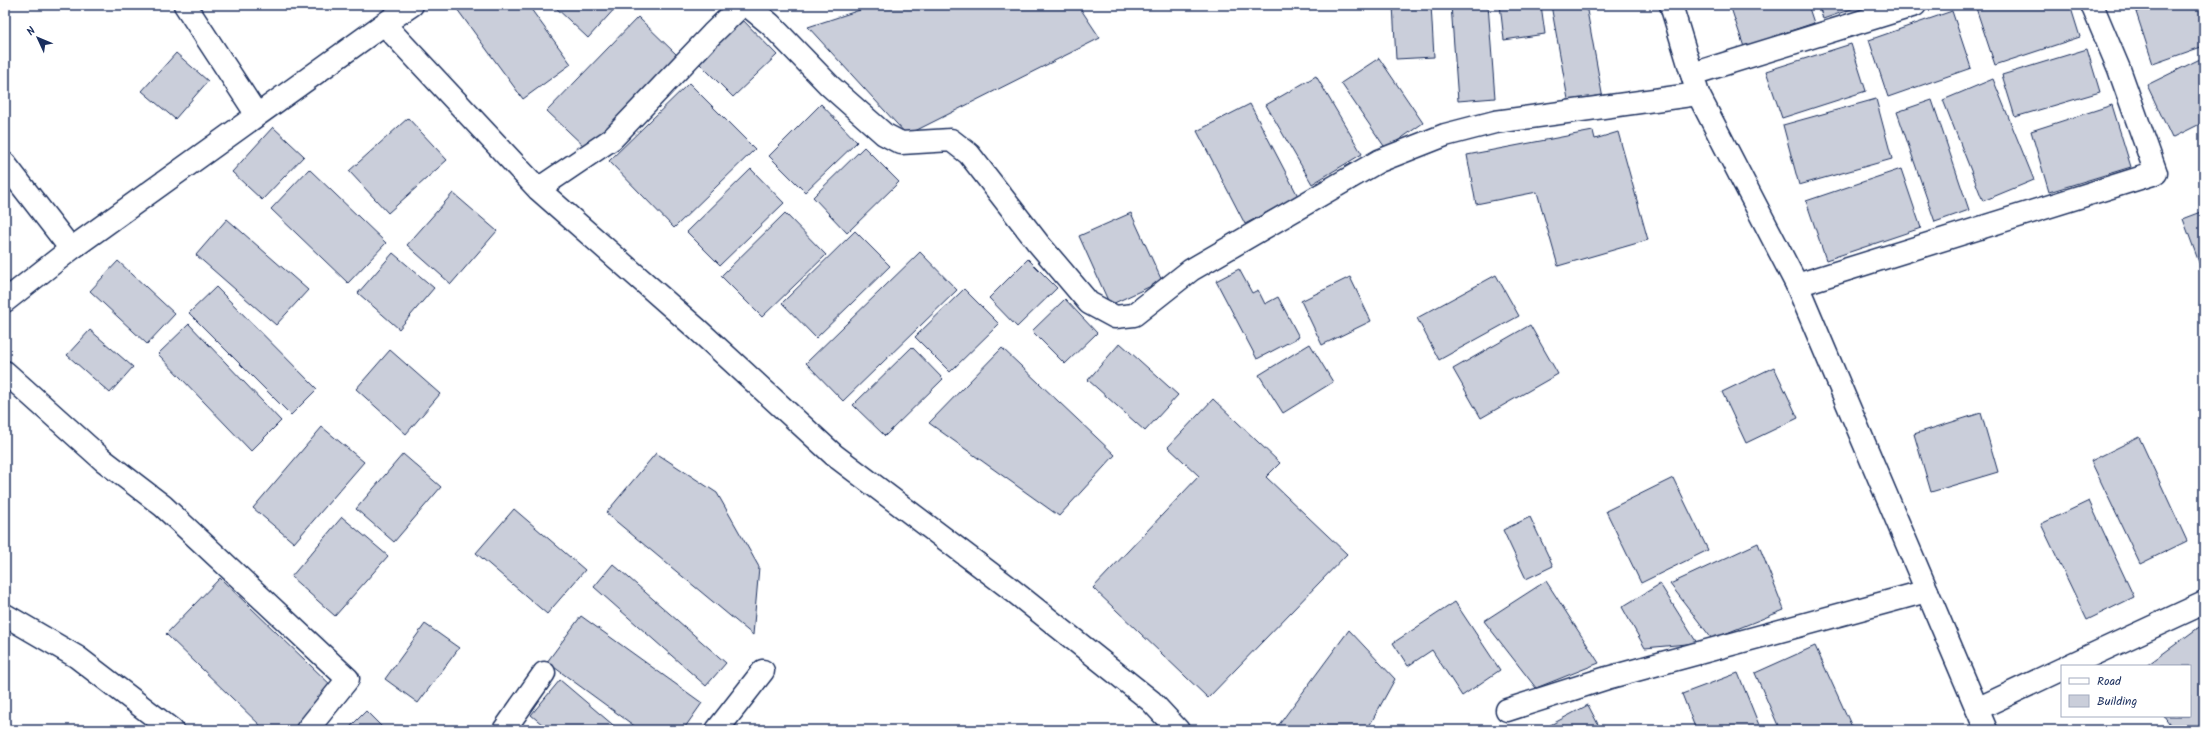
<svg xmlns="http://www.w3.org/2000/svg" width="2209" height="735" font-family="Kalam,sans-serif">
<rect width="100%" height="100%" fill="#fff"/>
<filter id="ink" filterUnits="userSpaceOnUse"><feTurbulence type="fractalNoise" baseFrequency=".025" numOctaves="2"/><feDisplacementMap in="SourceGraphic" scale="8" xChannelSelector="R" yChannelSelector="G"/><feConvolveMatrix kernelMatrix="1 2 1 2 8 2 1 2 1" color-interpolation-filters="sRGB"/></filter>
<g filter="url(#ink)">
<!-- building -->
<path fill="#caceda" stroke="#1b2f5e" d="M454,5H528L571,64L523,99Z
M553,5H618L588,38Z
M875,5H1078L1100,38L907,135L808,27Z
M1393,5H1431L1434,57L1396,59Z
M1451,5H1488L1495,98L1458,101Z
M1500,5H1541L1545,34L1504,40Z
M1551,5H1586L1603,99L1569,105Z
M1730,5H1808L1814,23L1744,47Z
M1819,5H1863L1823,19Z
M1986,5H2070L2080,37L1995,65L1976,8Z
M2158,5H2204V46L2153,64L2136,12Z
M1952,11L1971,68L1888,97L1869,40Z
M638,17L678,56L587,149L547,111Z
M741,18L777,55L733,97L697,61Z
M1851,44L1866,91L1782,118L1766,71Z
M2087,49L2100,92L2015,117L2002,75Z
M176,53L208,81L175,119L142,91Z
M1379,58L1423,123L1386,149L1341,83Z
M2202,58L2204,62V122L2172,138L2147,85Z
M1316,76L1362,154L1312,184L1266,105Z
M1993,79L2034,180L1983,201L1943,100Z
M689,83L755,149L674,228L609,161Z
M1876,99L1892,159L1799,185L1783,125Z
M1932,100L1969,210L1935,222L1897,112Z
M821,104L857,142L805,192L769,156Z
M1250,104L1298,196L1245,224L1197,131Z
M2112,105L2131,167L2049,192L2031,131Z
M408,118L447,160L388,213L349,171Z
M273,127L304,156L262,200L232,172Z
M1593,131L1595,139L1618,132L1648,240L1558,266L1537,192L1476,204L1467,155Z
M864,147L899,182L847,233L813,197Z
M309,169L386,243L348,283L271,209Z
M751,169L784,203L720,265L687,232Z
M1901,169L1921,228L1826,260L1806,201Z
M453,193L497,231L451,284L407,245Z
M2204,211V276L2183,219Z
M785,213L826,255L762,317L721,276Z
M1131,213L1162,281L1110,305L1079,236Z
M227,219L308,290L276,325L196,255Z
M855,231L890,266L816,338L782,303Z
M920,252L957,290L843,401L806,363Z
M393,253L434,288L399,329L358,293Z
M1028,259L1057,288L1017,327L989,298Z
M118,261L175,314L147,344L90,291Z
M1239,269L1252,293L1258,290L1265,304L1278,297L1299,337L1257,359L1216,281Z
M1496,275L1519,316L1439,360L1417,318Z
M1350,277L1371,321L1322,345L1301,301Z
M216,287L317,389L291,415L189,313Z
M964,289L999,324L950,372L915,337Z
M1065,299L1097,333L1065,364L1032,331Z
M189,324L281,421L251,451L158,354Z
M1530,325L1558,374L1481,418L1453,369Z
M90,330L133,367L110,393L67,355Z
M1120,343L1178,395L1145,431L1088,380Z
M1310,344L1333,382L1283,413L1259,375Z
M912,347L943,379L885,436L853,405Z
M1002,348L1115,455L1059,516L929,423Z
M390,350L440,394L406,434L356,389Z
M1774,367L1798,418L1746,443L1722,392Z
M1213,399L1280,463L1266,477L1347,554L1208,698L1093,588L1199,476L1168,447Z
M1981,413L1998,472L1931,492L1914,434Z
M322,427L364,462L294,543L253,508Z
M2139,437L2187,541L2140,564L2091,461Z
M656,453L717,493L759,567L753,635L606,513Z
M403,454L441,487L394,542L356,509Z
M1673,478L1708,550L1641,583L1606,511Z
M2089,501L2134,597L2087,620L2041,524Z
M514,509L585,570L547,614L476,553Z
M342,517L388,556L335,616L291,577Z
M1530,517L1553,566L1526,579L1503,530Z
M1758,543L1784,610L1712,639L1670,584Z
M613,564L726,663L706,686L594,587Z
M220,578L336,690L298,730H265L166,634Z
M1546,581L1599,663L1536,688L1484,621Z
M1660,584L1697,643L1645,648L1622,607Z
M1455,602L1500,670L1462,696L1432,650L1408,666L1393,643Z
M581,616L702,703L683,730H640L547,662Z
M425,624L459,648L418,703L385,679Z
M2202,625L2204,628V730H2174L2164,716H2190V666H2146Z
M1349,630L1395,679L1367,730H1275Z
M1815,646L1853,729L1851,730H1780L1755,673Z
M1738,673L1761,730H1696L1682,694Z
M560,680L619,730H549L531,715Z
M1588,705L1601,730H1541Z
M366,711L385,730H347Z"/>
<g fill="none" stroke-linecap="round" stroke-linejoin="round">
<defs>
<path id="street" d="M185,5L257,115
M747,5L770,24L830,86L884,134L901,143L951,140L969,154L1038,243L1089,303L1115,317L1134,315L1191,270L1379,161L1445,135L1495,122L1698,94
M384,24L412,5
M1692,74L1915,5
M5,164L71,249
M538,189L612,139L712,34L742,5
M1797,285L2156,173L2119,69L2092,5
M5,301L71,249L384,24L538,189L697,329L834,455L1007,586L1151,701L1178,730
M5,372L103,460L163,506L348,679L307,730
M5,615L77,657L172,730
M2068,666L2204,603
M1977,709L2062,669
M1507,710L1607,678L1927,591
M504,730L544,673
M717,730L763,671"/>
<path id="secondary" d="M1671,5L1698,94L1797,285L1986,730"/>
</defs>
<!-- street casing -->
<use href="#street" stroke="#1b2f5e" stroke-width="25"/>
<!-- secondary casing -->
<use href="#secondary" stroke="#1b2f5e" stroke-width="25"/>
<!-- street -->
<use href="#street" stroke="#fff" stroke-width="22"/>
<!-- secondary -->
<use href="#secondary" stroke="#fff" stroke-width="22"/>
</g>
</g>
<!-- margin -->
<rect width="2209" height="735" fill="none" stroke="#fff" stroke-width="20"/>
<rect x="10" y="10" width="2189" height="715" fill="none" stroke="#1b2f5e" stroke-width="1.5" filter="url(#ink)"/>
<!-- legend -->
<rect x="2061" y="665" width="130" height="52" fill="#ffffff" stroke="#a4acbf"/>
<rect x="2069" y="678" width="20" height="6" fill="#ffffff" stroke="#a4acbf"/>
<text x="2097" y="685" font-size="12" fill="#1b2f5e">Road</text>
<rect x="2069" y="695" width="20" height="12" fill="#caceda" stroke="#a4acbf"/>
<text x="2097" y="705" font-size="12" fill="#1b2f5e">Building</text>
<!-- north arrow -->
<g transform="translate(38 38) rotate(314)" stroke="#ffffff" stroke-width="3" paint-order="stroke">
<path d="M0-3L7 15L0 10L-7 15Z" fill="#1b2f5e"/>
<text y="-6" font-size="11" font-weight="bold" text-anchor="middle" fill="#1b2f5e">N</text>
</g>
</svg>
